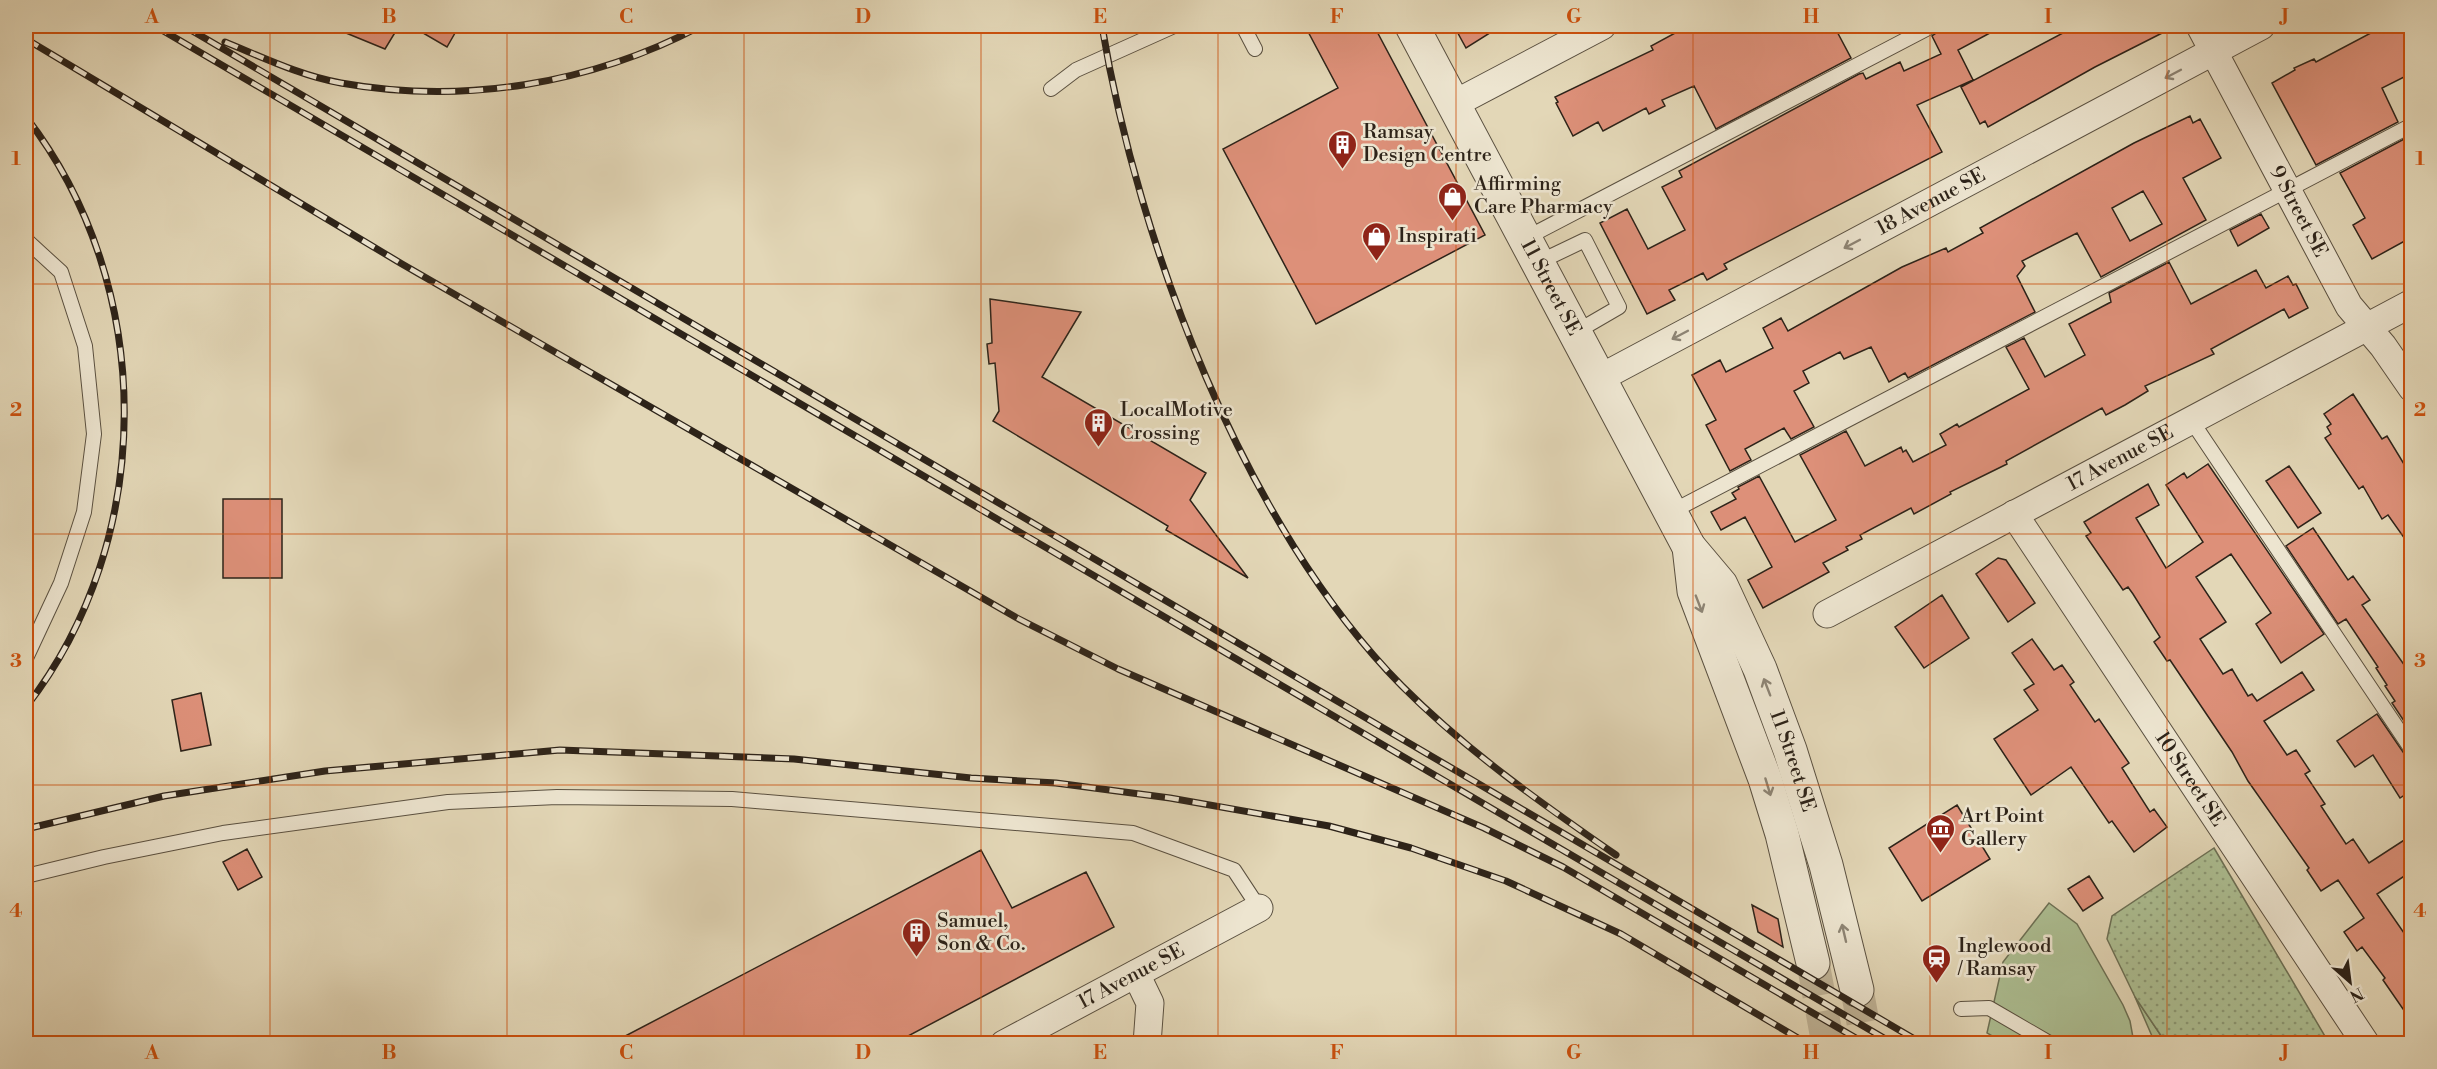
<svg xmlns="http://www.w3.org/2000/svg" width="2437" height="1069" font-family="'Libre Bodoni',serif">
<defs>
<pattern id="park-dots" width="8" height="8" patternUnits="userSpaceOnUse" patternTransform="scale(1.5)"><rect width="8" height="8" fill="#adbf93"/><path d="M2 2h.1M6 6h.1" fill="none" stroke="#8d9b77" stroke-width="1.8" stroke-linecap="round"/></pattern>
</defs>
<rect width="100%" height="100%" fill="#e3d7b7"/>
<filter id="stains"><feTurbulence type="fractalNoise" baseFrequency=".00333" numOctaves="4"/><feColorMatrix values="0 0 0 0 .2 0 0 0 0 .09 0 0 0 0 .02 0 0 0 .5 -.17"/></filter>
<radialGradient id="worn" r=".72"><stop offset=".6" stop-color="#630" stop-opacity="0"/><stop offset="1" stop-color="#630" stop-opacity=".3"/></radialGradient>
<!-- grass -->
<path fill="#adbf93" stroke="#6d7156" stroke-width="1.5" d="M2049,903L2077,924L2123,1005L2130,1021L2134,1043H2004L1987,1033L2003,962Z
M2135,997L2166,1043H2155Z"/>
<!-- park -->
<path fill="url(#park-dots)" stroke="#6d7156" stroke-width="1.5" d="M2214,848L2329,1043H2166L2135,997L2107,939L2112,916Z"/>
<!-- building -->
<path fill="#dd9079" stroke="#2d2319" stroke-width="1.5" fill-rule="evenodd" d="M329,26H399L385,49Z
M411,26H459L447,47Z
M1305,26H1374L1485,235L1316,324L1223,149L1338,88Z
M1454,26H1501L1466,48Z
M1688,26H1834L1851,58L1716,129L1694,86L1662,100L1665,106L1649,114L1646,108L1603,131L1598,122L1573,136L1556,103L1558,102L1555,97L1653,50L1651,46Z
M1941,26H2003L1958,50L1973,80L1917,105L1942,152L1724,264L1727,269L1707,280L1703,273L1669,290L1675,300L1647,314L1600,223L1627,209L1648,249L1685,230L1662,187L1682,177L1679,171L1859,74L1863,73L1866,79L1900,62L1904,71L1941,54L1932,36L1939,31Z
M2076,26H2176L2095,67L1988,127L1985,121L1980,124L1961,87Z
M2384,26H2412V73L2382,88L2398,122L2316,165L2272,83L2295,70L2294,68L2314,59L2316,62Z
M2190,116L2193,123L2200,119L2221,158L2183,178L2206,220L2101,277L2077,233L2022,261L2025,266L2017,276L2035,312L1908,378L1905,373L1889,382L1871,347L1844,359L1840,352L1803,371L1809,383L1794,391L1814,427L1791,439L1784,428L1745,449L1751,460L1730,471L1706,425L1716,420L1692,375L1720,360L1726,372L1773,348L1763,328L1781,318L1788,331L1902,267L1946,248L1948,252L1983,233L1980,228L2134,143ZM2143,191L2162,224L2130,241L2112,208Z
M2406,138L2412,148V237L2372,259L2353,225L2365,218L2340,173Z
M2261,214L2269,228L2238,246L2230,230Z
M2169,262L2191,304L2256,270L2266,288L2288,276L2293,285L2296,284L2308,308L2289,318L2284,309L2211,349L2214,354L2145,386L2148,391L2125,405L2106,415L2102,408L2006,461L2007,464L1950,492L1951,494L1914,514L1911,508L1860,535L1862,539L1846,547L1848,550L1823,563L1829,572L1763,608L1748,580L1772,567L1745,517L1721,530L1711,512L1736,499L1732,493L1739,489L1738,487L1759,476L1795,542L1836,520L1800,455L1846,431L1865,466L1901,447L1903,452L1906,450L1913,462L1946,445L1940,434L1957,424L1959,427L2029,389L2006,347L2024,338L2045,377L2085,355L2069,324L2111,302L2109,293Z
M990,299L1081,312L1042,377L1206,473L1190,500L1248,578L1166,530L1168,526L993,421L999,411L995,363L989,364L987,344L992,343Z
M2353,394L2382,439L2387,436L2407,469L2412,470V549L2388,515L2382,519L2363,486L2359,489L2325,438L2331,434L2327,427L2331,424L2324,414Z
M2208,464L2324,634L2281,663L2256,624L2271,613L2231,554L2196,577L2226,622L2200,639L2223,674L2232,669L2248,696L2252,694L2257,701L2302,672L2314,690L2264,721L2287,755L2296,750L2310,771L2305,774L2325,804L2321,806L2346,844L2353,839L2369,863L2412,835V871L2377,894L2404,933L2412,929V1022L2383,980L2385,978L2362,947L2357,951L2344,932L2364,918L2338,880L2321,891L2307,870L2309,868L2248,781L2232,752L2170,660L2167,661L2154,642L2160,637L2133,594L2128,587L2123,590L2086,536L2091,533L2084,522L2148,484L2159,505L2136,518L2166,568L2203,542L2166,485L2184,473L2187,478Z
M2289,466L2321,513L2298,528L2266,481Z
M223,499H282V578H223Z
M2313,528L2348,580L2353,576L2370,600L2362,605L2412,676V733L2392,703L2395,701L2385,686L2387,685L2376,668L2378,667L2346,619L2338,624L2286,546Z
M1998,558L2006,560L2035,603L2008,622L1976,574Z
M1942,595L1969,638L1924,668L1895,627Z
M2032,639L2054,670L2062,665L2074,682L2070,685L2095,722L2099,719L2129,763L2122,768L2150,812L2154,809L2167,827L2134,852L2112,821L2109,823L2071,767L2031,795L1994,739L2038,710L2024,690L2034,684L2012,653Z
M201,693L211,745L181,751L172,700Z
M2377,714L2405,755L2412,759V790L2400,798L2373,755L2355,767L2337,741Z
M1957,805L1990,859L1922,901L1889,848Z
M247,849L262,877L238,890L223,862Z
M981,850L1012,908L1086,872L1114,927L893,1044H610Z
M2089,876L2103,898L2083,911L2068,889Z
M1752,905L1778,919L1783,947L1758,932Z"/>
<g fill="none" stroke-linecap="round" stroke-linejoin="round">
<!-- tertiary-tunnel -->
<path stroke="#bfb397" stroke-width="33" stroke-dasharray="33 16" stroke-linecap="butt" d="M1813,963L1828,1044
M1857,990L1867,1044"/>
<defs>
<path id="service" d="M1243,26L1255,49
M1051,89L1076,70L1174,26
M1526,238L1932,26
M26,240L61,272L85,346L94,434L84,512L61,583L26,658
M1539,262L1585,240L1619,307L1576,332
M2191,420L2412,750
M1671,512L2412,125
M26,876L104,857L223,833L448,802L557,797L732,799L1133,833L1234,870L1259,908
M1961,1009L1989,1008L2051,1044"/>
<g id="minor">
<path id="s1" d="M2200,26L2349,306L2383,346L2412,388"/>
<path d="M1454,104L1602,26"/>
<path id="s2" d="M1600,378L2261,26"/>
<path id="s3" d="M2014,514L2366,1044"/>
<path id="s4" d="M1827,614L2412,303"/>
<path d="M1136,974L1150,1003L1147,1044"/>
<path id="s5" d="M1004,1044L1259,908"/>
</g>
<g id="tertiary">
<path id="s6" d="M1412,26L1689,547L1721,585L1760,669L1790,750L1826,865L1857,990"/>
<path d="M1689,547L1694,591L1765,779L1782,834L1813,963"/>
</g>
</defs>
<!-- service casing -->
<use href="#service" stroke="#5a5040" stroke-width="16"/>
<!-- minor casing -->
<use href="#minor" stroke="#5a5040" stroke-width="29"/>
<!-- tertiary casing -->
<use href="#tertiary" stroke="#5a5040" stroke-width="35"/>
<!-- service -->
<use href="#service" stroke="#ede5d0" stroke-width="14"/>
<!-- minor -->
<use href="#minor" stroke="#ede5d0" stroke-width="27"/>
<!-- tertiary -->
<use href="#tertiary" stroke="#ede5d0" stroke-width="33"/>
<defs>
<path id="rail" d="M155,26L1894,1044
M184,26L1923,1044
M1102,26C1138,244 1244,526 1402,686C1467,751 1541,803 1616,855
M26,39L402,264L1017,618L1118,669L1484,828L1563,867L1866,1044
M225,42C262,57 301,76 341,83C464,105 591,84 701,26
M26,117C157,286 157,539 26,707
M26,829L164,796L325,771L560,750L794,759L971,778L1056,783L1170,798L1329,826L1411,848L1506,881L1621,934L1808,1044"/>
</defs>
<!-- rail casing -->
<use href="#rail" stroke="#2d2319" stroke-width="7"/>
<!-- rail -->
<use href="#rail" stroke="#ede5d0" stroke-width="4.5" stroke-dasharray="14" stroke-linecap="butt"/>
</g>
<!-- one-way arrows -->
<defs><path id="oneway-shaft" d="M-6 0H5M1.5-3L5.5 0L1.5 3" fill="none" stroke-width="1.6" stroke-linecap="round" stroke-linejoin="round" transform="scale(1.5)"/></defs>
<g stroke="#8d8474">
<use href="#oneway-shaft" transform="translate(2173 74) rotate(152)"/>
<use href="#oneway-shaft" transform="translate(1852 244) rotate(152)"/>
<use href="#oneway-shaft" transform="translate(1680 335) rotate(152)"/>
<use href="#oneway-shaft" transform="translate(1699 604) rotate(69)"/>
<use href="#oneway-shaft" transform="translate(1767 687) rotate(-111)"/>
<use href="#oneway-shaft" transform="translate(1768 787) rotate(73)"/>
<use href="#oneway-shaft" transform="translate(1844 933) rotate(-103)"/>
</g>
<!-- grid -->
<path fill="none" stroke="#cc510e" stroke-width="1.5" stroke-opacity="0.55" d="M270,26V1044M507,26V1044M744,26V1044M981,26V1044M1218,26V1044M1456,26V1044M1693,26V1044M1930,26V1044M2167,26V1044M26,284H2412M26,534H2412M26,785H2412"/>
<!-- icons -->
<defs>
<symbol id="building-pin" viewBox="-11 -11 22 30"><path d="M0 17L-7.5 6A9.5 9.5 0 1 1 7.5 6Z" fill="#8f2418" stroke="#ede5d0"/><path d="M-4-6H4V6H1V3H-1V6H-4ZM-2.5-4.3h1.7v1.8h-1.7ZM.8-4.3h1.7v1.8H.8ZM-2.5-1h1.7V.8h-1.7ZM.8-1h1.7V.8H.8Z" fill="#fff"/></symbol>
<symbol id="shop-pin" viewBox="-11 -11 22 30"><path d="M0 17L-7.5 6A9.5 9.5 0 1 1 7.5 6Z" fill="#8f2418" stroke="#ede5d0"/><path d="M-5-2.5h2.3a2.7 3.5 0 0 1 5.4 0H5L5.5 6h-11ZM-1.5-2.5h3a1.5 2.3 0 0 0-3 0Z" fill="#fff"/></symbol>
<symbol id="museum-pin" viewBox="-11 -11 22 30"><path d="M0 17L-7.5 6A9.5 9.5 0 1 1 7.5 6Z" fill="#8f2418" stroke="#ede5d0"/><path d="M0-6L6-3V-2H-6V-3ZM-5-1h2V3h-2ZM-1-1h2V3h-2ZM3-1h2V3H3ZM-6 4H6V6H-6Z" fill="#fff"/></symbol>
<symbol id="station-pin" viewBox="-11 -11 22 30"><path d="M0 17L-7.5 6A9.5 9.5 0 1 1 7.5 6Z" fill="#8f2418" stroke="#ede5d0"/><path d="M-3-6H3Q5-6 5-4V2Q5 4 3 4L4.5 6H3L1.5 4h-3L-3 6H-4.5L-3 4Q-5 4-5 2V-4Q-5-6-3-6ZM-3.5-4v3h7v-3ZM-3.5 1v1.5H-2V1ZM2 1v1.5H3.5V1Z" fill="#fff"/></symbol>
</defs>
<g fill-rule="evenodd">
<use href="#building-pin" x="1326" y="128" width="33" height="45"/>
<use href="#shop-pin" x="1436" y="180" width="33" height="45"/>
<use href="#shop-pin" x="1360" y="220" width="33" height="45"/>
<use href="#building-pin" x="1082" y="406" width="33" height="45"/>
<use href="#museum-pin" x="1924" y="812" width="33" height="45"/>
<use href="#building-pin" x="900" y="916" width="33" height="45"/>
<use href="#station-pin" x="1920" y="942" width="33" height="45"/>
</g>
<g text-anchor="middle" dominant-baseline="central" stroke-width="5" stroke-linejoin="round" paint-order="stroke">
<!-- poi labels -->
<g font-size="20" fill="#2d2319" stroke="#ede5d0" text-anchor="start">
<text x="1363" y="132">Ramsay<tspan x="1363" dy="23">Design Centre</tspan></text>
<text x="1474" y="184">Affirming<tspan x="1474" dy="23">Care Pharmacy</tspan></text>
<text x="1398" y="236">Inspirati</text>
<text x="1120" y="410">LocalMotive<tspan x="1120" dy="23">Crossing</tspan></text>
<text x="1961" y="816">Art Point<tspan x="1961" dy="23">Gallery</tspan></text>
<text x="937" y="921">Samuel,<tspan x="937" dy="23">Son &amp; Co.</tspan></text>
<text x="1958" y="946">Inglewood<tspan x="1958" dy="23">/ Ramsay</tspan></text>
</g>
<!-- street labels -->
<g font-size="20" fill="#2d2319" stroke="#ede5d0">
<text stroke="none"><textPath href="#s2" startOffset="375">18 Avenue SE</textPath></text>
<text stroke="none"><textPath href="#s1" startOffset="210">9 Street SE</textPath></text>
<text stroke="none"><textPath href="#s6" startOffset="296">11 Street SE</textPath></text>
<text stroke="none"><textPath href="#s4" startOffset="332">17 Avenue SE</textPath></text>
<text stroke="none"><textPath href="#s6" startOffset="830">11 Street SE</textPath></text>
<text stroke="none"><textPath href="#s3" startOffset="318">10 Street SE</textPath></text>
<text stroke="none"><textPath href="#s5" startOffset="144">17 Avenue SE</textPath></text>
</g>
</g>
<!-- margin -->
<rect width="2437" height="1069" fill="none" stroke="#e3d7b7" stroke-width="66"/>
<!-- north arrow -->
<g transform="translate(2350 982) rotate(152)" stroke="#ede5d0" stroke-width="4.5" paint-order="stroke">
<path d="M0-4.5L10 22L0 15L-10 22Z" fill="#2d2319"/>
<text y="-9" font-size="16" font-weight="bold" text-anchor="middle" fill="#2d2319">N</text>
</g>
<rect x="33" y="33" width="2371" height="1003" fill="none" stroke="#cc510e" stroke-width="2"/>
<g font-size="20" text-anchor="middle" font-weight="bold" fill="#cc510e">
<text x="152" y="23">A</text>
<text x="389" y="23">B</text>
<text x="626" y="23">C</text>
<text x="863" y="23">D</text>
<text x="1100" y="23">E</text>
<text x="1337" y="23">F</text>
<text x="1574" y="23">G</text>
<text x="1811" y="23">H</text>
<text x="2048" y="23">I</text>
<text x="2285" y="23">J</text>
<text x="16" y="165">1</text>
<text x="2420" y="165">1</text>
<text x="16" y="416">2</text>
<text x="2420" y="416">2</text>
<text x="16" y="667">3</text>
<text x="2420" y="667">3</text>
<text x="16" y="917">4</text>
<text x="2420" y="917">4</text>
<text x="152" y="1059">A</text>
<text x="389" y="1059">B</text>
<text x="626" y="1059">C</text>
<text x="863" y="1059">D</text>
<text x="1100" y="1059">E</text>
<text x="1337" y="1059">F</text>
<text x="1574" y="1059">G</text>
<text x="1811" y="1059">H</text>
<text x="2048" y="1059">I</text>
<text x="2285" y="1059">J</text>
</g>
<rect width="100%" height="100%" filter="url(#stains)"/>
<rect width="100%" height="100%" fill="url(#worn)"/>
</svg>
